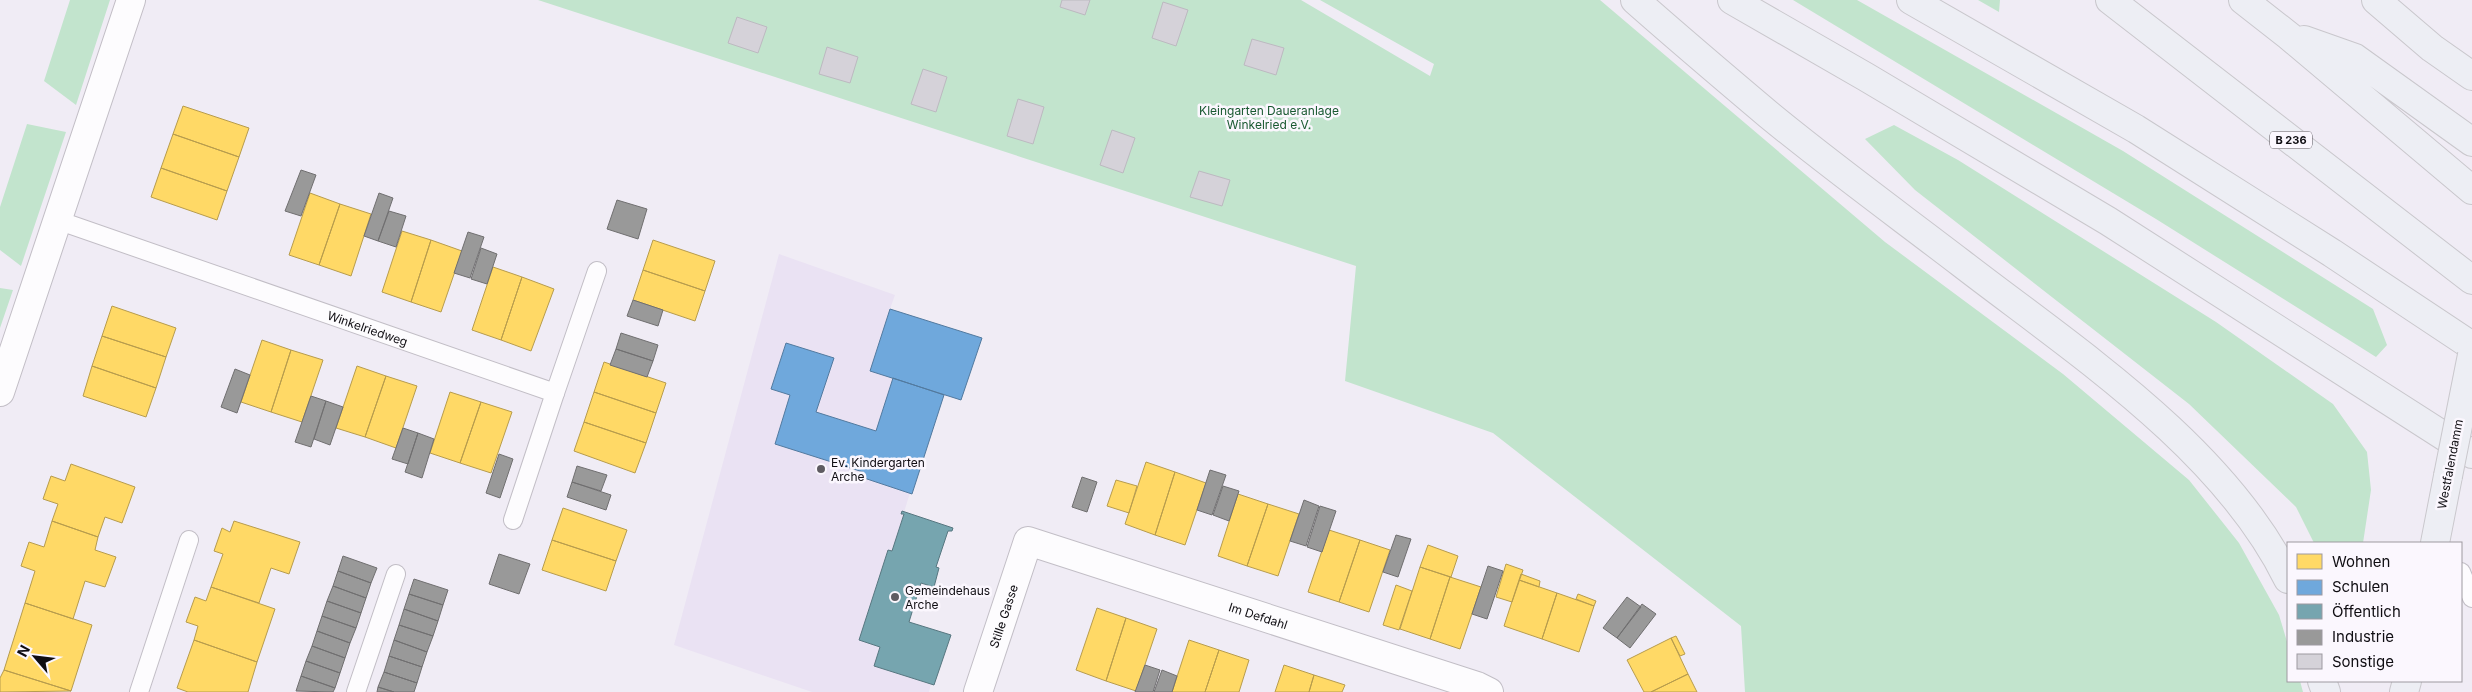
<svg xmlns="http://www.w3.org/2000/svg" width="2472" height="692" font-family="Inter,sans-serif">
<rect width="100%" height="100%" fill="#f0ecf5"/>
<!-- built -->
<path fill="#eae2f3" d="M779,254L895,295L890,309L982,338L961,400L944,395L912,494L910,493L904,512L902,511L904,514L892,551H888L859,640L880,647L875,666L931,684L929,692H812L674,645Z"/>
<!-- green -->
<path fill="#c2e4cd" d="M70,0H110L76,105L44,81Z
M538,0H1301L1430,76L1434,64L1320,0H1600L1885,242L2063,374L2189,480L2239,543L2279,615L2288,645V681H2300L2303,692H1745L1741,626L1493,433L1345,381L1356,266Z
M1793,0H1857L2123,151L2373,309L2387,345L2376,357L2156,219Z
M1978,0H2000L1999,12Z
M27,124L66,132L21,266L0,250V207Z
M1894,125L1958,160L2216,322L2333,404L2367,452L2371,490L2363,543H2314L2296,507L2189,404L1915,190L1865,139Z
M0,288L13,290L0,328Z"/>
<!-- homes -->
<path fill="#ffd966" stroke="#b79c4d" d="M183,106L249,128L239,157L173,134Z
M173,134L239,157L227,191L161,168Z
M161,168L227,191L217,220L151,197Z
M310,193L340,204L319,265L289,255Z
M340,204L371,214L351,276L319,265Z
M402,231L431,240L411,302L382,292Z
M431,240L462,251L441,312L411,302Z
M653,240L715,261L705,291L643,270Z
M493,267L522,277L501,340L472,330Z
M643,270L705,291L695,321L633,300Z
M522,277L554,289L531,351L501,340Z
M112,306L176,328L166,357L102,336Z
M102,336L166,357L156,388L92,366Z
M262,340L291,350L271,412L241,402Z
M291,350L323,360L302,422L271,412Z
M604,362L666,383L656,413L594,392Z
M92,366L156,388L146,417L83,396Z
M357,366L386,376L365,437L336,428Z
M386,376L417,386L396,448L365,437Z
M450,392L481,402L460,463L430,453Z
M594,392L656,413L646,443L584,422Z
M481,402L512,412L491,473L460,463Z
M584,422L646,443L635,473L574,451Z
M1146,462L1175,472L1155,535L1125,524Z
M71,464L135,487L122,523L105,517L98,537L52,521L58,504L43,499L51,476L65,481Z
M1175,472L1206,483L1185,545L1155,535Z
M1116,480L1137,486L1129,513L1107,506Z
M1238,494L1268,504L1247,566L1218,556Z
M1268,504L1299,514L1278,576L1247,566Z
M563,508L627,530L616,561L552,540Z
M52,521L98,537L95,550L116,557L105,587L85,581L73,619L25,603L35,571L21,566L29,542L44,547Z
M234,521L300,542L289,574L271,568L259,603L211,587L223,554L214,551L222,528L230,532Z
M1329,530L1360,540L1339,602L1308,592Z
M552,540L616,561L606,591L542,570Z
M1360,540L1390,550L1369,612L1339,602Z
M1428,545L1458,556L1451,577L1420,567Z
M1506,564L1523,570L1512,602L1496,597Z
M1420,567L1450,577L1430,639L1400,629Z
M1521,574L1540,581L1539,587L1519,580Z
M1450,577L1481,587L1460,649L1430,639Z
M1519,580L1557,593L1542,639L1504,626Z
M1396,585L1412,591L1399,630L1383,625Z
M211,587L275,609L257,662L194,640L198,626L186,622L195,597L206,601Z
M1557,593L1594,606L1579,652L1542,639Z
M1578,594L1596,601L1594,606L1576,599Z
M25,603L92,625L71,691L4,670Z
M1097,608L1126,618L1106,681L1076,670Z
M1126,618L1157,629L1136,691L1106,681Z
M1676,636L1685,654L1680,656L1671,638Z
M1671,638L1688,674L1651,692H1644L1627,660Z
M194,640L257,662L248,692H188L177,688Z
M1189,640L1219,650L1205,692H1172Z
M1219,650L1249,660L1239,692H1205Z
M1284,665L1314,675L1309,692H1275Z
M4,670L71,691L0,692V678Z
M1688,674L1697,692H1651Z
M1314,675L1345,685L1342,692H1309Z"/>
<!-- schools -->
<path fill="#6fa8dc" stroke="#527a9f" d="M890,309L982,338L961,400L870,371Z
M786,343L834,358L816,412L876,431L893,378L944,395L912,494L861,477L863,472L775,444L790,395L771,389Z"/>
<!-- public -->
<path fill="#76a5af" stroke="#577780" d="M902,511L953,528L952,531H948L936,567L939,568L934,587L921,583L909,622L951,635L934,685L874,666L880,647L859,640L888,550L892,551L904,514H901Z"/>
<!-- industry -->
<path fill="#999" stroke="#706f70" d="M301,170L316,175L301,216L285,211Z
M379,193L393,198L378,241L364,236Z
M617,200L647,209L638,239L607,229Z
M389,211L406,216L396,247L378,241Z
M468,232L484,237L470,278L454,273Z
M481,248L497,254L487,284L471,279Z
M633,300L663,310L658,326L627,316Z
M621,333L658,345L653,361L616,349Z
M616,349L653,361L647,377L610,365Z
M235,369L250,375L237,413L221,407Z
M311,396L326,401L311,447L295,442Z
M326,401L343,407L330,445L314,439Z
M403,428L418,433L408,464L392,459Z
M418,433L434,439L422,478L405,472Z
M499,454L513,459L500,498L486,493Z
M577,466L607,475L601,491L572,482Z
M1210,470L1226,475L1212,515L1197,510Z
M1082,477L1097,482L1087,512L1072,507Z
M572,482L611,495L606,510L567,497Z
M1223,486L1239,491L1229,521L1213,515Z
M1304,500L1319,506L1306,546L1290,541Z
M1320,506L1336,511L1322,552L1307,547Z
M1396,535L1411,539L1398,577L1383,572Z
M499,554L530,564L519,594L489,584Z
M343,556L377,568L371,583L338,571Z
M1488,566L1503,571L1487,619L1472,614Z
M338,571L371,583L366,598L333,586Z
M414,579L448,590L443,605L409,594Z
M333,586L366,598L361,613L327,601Z
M409,594L443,605L438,621L404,609Z
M1627,597L1641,607L1617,638L1603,628Z
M327,601L361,613L356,628L322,616Z
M1642,604L1656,614L1630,648L1617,638Z
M404,609L438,621L433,636L399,625Z
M322,616L356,628L350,643L317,631Z
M399,625L433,636L427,652L394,640Z
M317,631L350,643L345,658L312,646Z
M394,640L427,652L422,667L389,656Z
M312,646L345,658L340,673L306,661Z
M389,656L422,667L417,683L384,672Z
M306,661L340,673L335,688L301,676Z
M1145,665L1160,670L1153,692H1135Z
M1162,670L1177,676L1172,692H1154Z
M384,672L417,683L414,692H394L378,687Z
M301,676L335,688L333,692L296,691Z
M378,687L394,692H377Z"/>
<!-- building -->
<path fill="#d5d2d9" stroke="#bcb9c0" d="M1062,0H1090L1085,15L1060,7Z
M1163,2L1188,10L1176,46L1152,38Z
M737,17L767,27L758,53L728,43Z
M1252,39L1284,48L1276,75L1244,65Z
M827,47L858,57L850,83L819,74Z
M923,69L947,77L936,112L911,104Z
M1018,99L1044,107L1033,144L1007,136Z
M1112,130L1135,138L1123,173L1100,165Z
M1199,171L1230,180L1222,206L1190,197Z"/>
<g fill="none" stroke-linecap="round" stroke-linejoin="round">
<defs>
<g id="lane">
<path id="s1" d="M57,220L555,393L597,271"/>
<path d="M513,520L555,393"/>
<path d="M2461,572L2472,598"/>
<path d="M139,692L189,540"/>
<path d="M356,692L396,574"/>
</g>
<g id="street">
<path d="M0,392L131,0"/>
<path id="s2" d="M978,692L1028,541L1477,686L1489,692"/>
</g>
<path id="highway" d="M1635,0C1679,39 1724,77 1769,115C1831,166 1897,214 1961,263C2075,351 2223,447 2288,579
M1732,0L1866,77L2108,221L2472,454
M1911,0L2136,129L2332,253L2472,346
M2110,0L2472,280
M2243,0L2289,36L2472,190
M2376,0L2432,48L2472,76
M2304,40L2355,58L2472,142
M2435,543L2448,476
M2322,681L2326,692
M2404,692L2407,681"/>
</defs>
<!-- lane casing -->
<use href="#lane" stroke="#c2bec6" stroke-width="20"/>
<!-- street casing -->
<use href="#street" stroke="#c2bec6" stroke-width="30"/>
<!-- highway casing -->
<use href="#highway" stroke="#c9c7cc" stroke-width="30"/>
<!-- lane -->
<use href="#lane" stroke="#fdfcfe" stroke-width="18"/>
<!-- street -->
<use href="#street" stroke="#fdfcfe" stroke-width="28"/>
<!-- highway -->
<use href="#highway" stroke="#edeef4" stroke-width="28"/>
<defs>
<path id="highway-bridge" d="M2448,476L2472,355"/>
</defs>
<!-- highway-bridge casing -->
<use href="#highway-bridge" stroke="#c9c7cc" stroke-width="30" stroke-linecap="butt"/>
<!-- highway-bridge -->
<use href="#highway-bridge" stroke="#edeef4" stroke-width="28"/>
</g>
<!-- markers -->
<g fill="#5e5b61" stroke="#fbf7fe" stroke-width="2">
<circle cx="821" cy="469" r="5"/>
<circle cx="895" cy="597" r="5"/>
</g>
<g text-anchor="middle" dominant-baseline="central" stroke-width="5" stroke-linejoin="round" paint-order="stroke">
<!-- shield labels -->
<rect fill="#fbf7fe" stroke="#565359" stroke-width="1" x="2270" y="131.5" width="42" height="17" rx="4"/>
<g font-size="11" font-weight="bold" fill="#0f0d12">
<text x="2291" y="140">B 236</text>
</g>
<!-- park labels -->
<g font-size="12" fill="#195931" stroke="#fbf7fe">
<text x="1269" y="110">Kleingarten Daueranlage<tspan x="1269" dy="14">Winkelried e.V.</tspan></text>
</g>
<!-- street labels -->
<g font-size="12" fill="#0f0d12" stroke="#fbf7fe">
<text stroke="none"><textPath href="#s1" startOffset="329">Winkelriedweg</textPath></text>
<text transform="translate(2450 464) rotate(-79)">Westfalendamm</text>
<text stroke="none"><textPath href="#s2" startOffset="401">Im Defdahl</textPath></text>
<text stroke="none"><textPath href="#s2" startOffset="80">Stille Gasse</textPath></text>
</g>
<!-- poi labels -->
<g font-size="12" fill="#0f0d12" stroke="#fbf7fe" text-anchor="start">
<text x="831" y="462">Ev. Kindergarten<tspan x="831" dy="14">Arche</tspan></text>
<text x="905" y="590">Gemeindehaus<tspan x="905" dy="14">Arche</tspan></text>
</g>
</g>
<!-- legend -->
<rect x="2287" y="542" width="175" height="140" fill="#fbf7fe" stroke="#9d99a0"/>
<rect x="2297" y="554" width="25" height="15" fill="#ffd966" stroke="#9d99a0"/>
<text x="2332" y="567" font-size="15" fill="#0f0d12">Wohnen</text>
<rect x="2297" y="580" width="25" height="15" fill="#6fa8dc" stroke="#9d99a0"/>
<text x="2332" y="592" font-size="15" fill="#0f0d12">Schulen</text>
<rect x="2297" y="604" width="25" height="15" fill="#76a5af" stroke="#9d99a0"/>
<text x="2332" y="617" font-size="15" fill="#0f0d12">Öffentlich</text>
<rect x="2297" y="630" width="25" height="15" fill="#999999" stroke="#9d99a0"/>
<text x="2332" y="642" font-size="15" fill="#0f0d12">Industrie</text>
<rect x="2297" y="654" width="25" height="15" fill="#d5d2d9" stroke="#9d99a0"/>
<text x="2332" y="667" font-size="15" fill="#0f0d12">Sonstige</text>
<!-- north arrow -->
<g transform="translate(35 657) rotate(298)" stroke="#fbf7fe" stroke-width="4" paint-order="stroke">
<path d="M0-4L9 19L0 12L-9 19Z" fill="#0f0d12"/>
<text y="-8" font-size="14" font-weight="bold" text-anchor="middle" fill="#0f0d12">N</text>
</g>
</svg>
